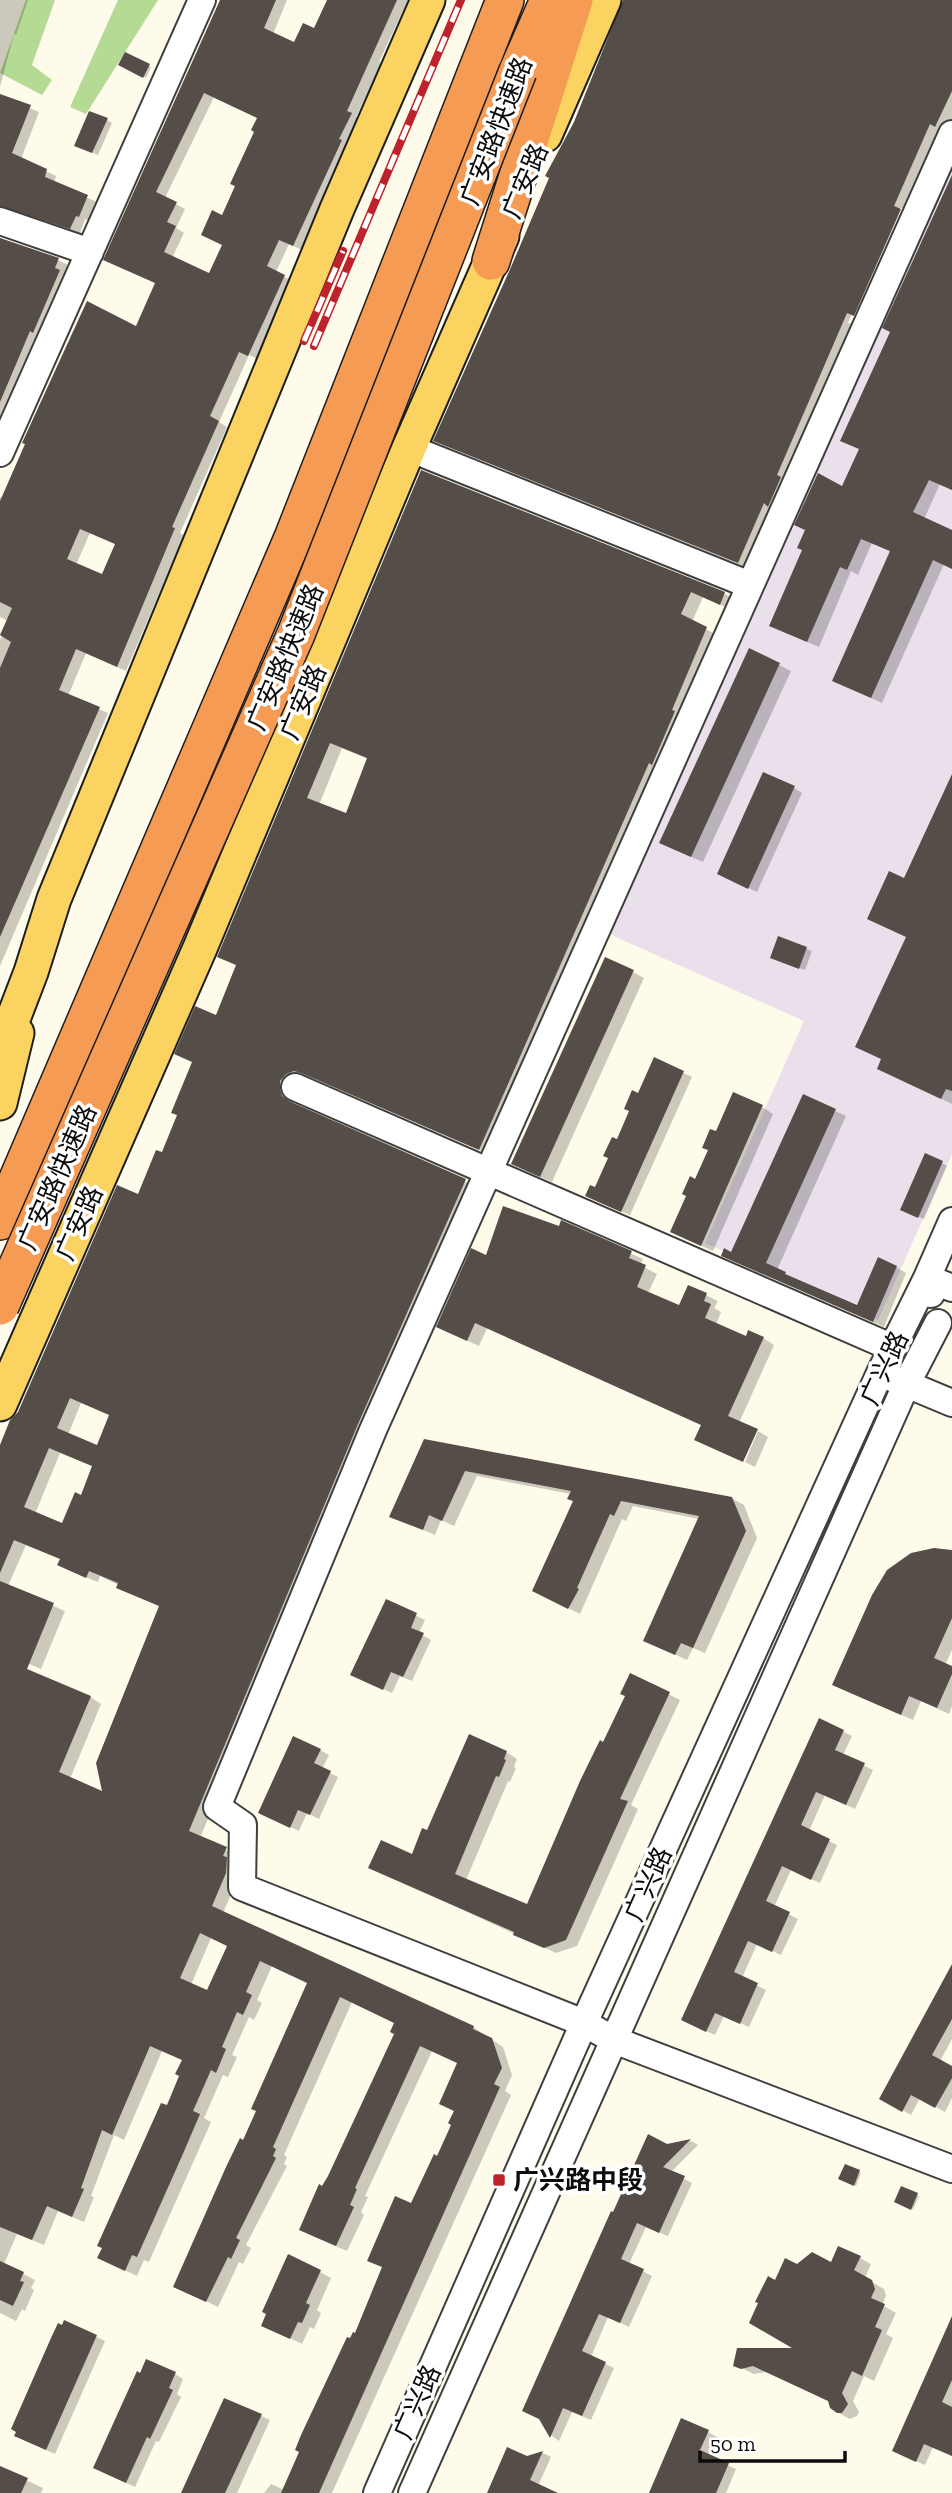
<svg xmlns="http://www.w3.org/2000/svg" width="952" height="2493" font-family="'Zilla Slab','Noto Sans SC',serif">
<rect width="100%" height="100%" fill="#fffbeb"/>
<!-- industrial -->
<path fill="#eae0eb" d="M952,162V1154L878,1320L705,1243L804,1021L607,933Z"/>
<!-- forest -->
<path fill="#b4da94" d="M26,0H55L32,65L52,80L42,95L0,73Z
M118,0H158L86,114L70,107Z"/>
<!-- shadow -->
<path fill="#0003" fill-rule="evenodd" d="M0,0H28L16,35L14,34L0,87Z
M221,0H287L273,34L295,45L314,30L328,0H408L379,62L382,63L356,117L360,120L302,250L289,244L276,272L294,282L258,359L249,355L219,422L227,427L180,533L184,535L126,671L86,653L68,696L108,713L0,966V640L8,621L0,617V497L3,499L137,329L157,283L115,264ZM214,97L259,118L224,245L210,275L172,258L184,233L176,228L185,209L165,198ZM90,533L116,544L102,577L76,565Z
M625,0H952V119L749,568L446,446ZM900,208H904L852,324L848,323Z
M126,54L151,67L146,78L121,64Z
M0,96L39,112L21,159L56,176L54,183L97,202L89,221L85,219L80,233L16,210H8L0,213Z
M107,120L112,123L98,155L81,148Z
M952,180V490L940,484L924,519L952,532V568L944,564L882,703L845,686L891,552L872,543L858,575L851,571L819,647L782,631L861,450L853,446L891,332Z
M0,238L58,260L68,265L64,275L68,277L0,427Z
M422,472L725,594L736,600L732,610L703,597L692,622L717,635L491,1155L314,1078L306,1077L298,1080L290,1097L296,1107L477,1187L369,1431L200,1838L237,1855V1880L223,1913L473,2027L503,2047L512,2075L505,2091L511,2095L332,2493H264L271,2484L284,2490L412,2206L453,2124L459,2063L432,2051L365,2196L368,2197L361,2212L364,2215L347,2251L312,2236L301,2229L323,2188L396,2033V2023L352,2002L284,2155L287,2157L284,2164L287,2166L246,2245L251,2248L243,2264L239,2262L218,2307L187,2292L244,2142L309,1983L272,1966L257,2000L262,2003L254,2020L249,2017L232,2055L237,2057L228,2077L223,2075L204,2118L211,2122L149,2262L144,2260L137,2276L110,2263L168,2107L181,2076L183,2060L162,2051L124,2140L114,2135L91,2196L94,2197L84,2222L58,2211L44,2245L17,2234L4,2264L35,2280L31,2288L34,2290L25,2311L22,2309L16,2321L0,2313V1684L90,1697L101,1704L70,1779L104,1794L161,1606L100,1576L98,1582L70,1571L59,1565L61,1559L26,1545L8,1586L65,1611L41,1669L0,1652V1449L162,1155L179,1115L193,1062L177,1054L217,1017L238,966L219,956ZM342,748L368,759L347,816L319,805ZM81,1403L111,1415L98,1447L68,1435ZM60,1453L94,1467L82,1497L63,1525L35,1514ZM211,1938L229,1946L208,1992L191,1985Z
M750,650L791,671L703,862L673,849Z
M952,779V1104L879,1069L883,1060L907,937L905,881Z
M794,788L802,793L757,892L727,878Z
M779,938L812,951L805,970L777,960Z
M633,972L644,978L552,1182L524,1170Z
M655,1059L692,1077L630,1215L596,1201V1190Z
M803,1096L846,1116L777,1270L858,1307L896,1267L906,1273L884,1327L733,1261L732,1254Z
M762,1107L773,1114L713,1251L684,1238L696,1181L717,1133Z
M942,1163L947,1166L924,1219L908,1212Z
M562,1223L643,1259L640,1265L657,1274L648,1293L680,1308L706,1295L718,1301L714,1308L721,1312L716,1325L747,1338H763L774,1345L739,1423L702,1425L487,1328L479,1346L450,1333L487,1257L560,1229Z
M758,1431L768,1437L755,1467L745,1462Z
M425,1441L731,1498L744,1505L757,1538L705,1653L693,1648L687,1660L645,1641L699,1519L633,1506L626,1521L622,1519L580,1614L546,1597L575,1501L571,1494L477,1476L454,1526L441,1520L435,1535L392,1516Z
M952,1552V1650L945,1665L952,1668V1706L949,1714L921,1701L913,1720L846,1691Z
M387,1601L425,1620L419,1633L431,1640L412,1681L400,1676L392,1693L361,1679Z
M631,1675L680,1700L631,1805L638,1809L577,1946L556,1953L382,1873L413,1856L428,1832L506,1752L517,1759L514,1767L516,1768L510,1782L508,1781L466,1880L528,1907L627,1696Z
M820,1720L852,1736L843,1755L873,1770L855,1809L825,1795L809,1831L837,1845L820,1883L791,1870L774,1907L798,1919L781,1955L757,1944L742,1978L766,1990L749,2027L724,2016L715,2035L691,2024Z
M320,1750L329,1755L322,1769L338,1777L319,1819L307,1813L299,1831L269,1817Z
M952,1968V2039L940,2061L952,2068V2098L945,2112L920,2098L911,2115L881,2098Z
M691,2141L698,2145L671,2172L692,2183L668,2236L646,2227L629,2264L652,2276L629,2327L608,2317L591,2357L614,2368L591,2420L572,2412L559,2441L552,2436L541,2419L614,2214L667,2145Z
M846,2166L861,2173L856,2186L841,2179Z
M902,2188L919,2196L913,2209L896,2202Z
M860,2258L871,2264L865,2278L884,2289L886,2296L882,2305L896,2313L886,2334L893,2338L874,2381L864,2376L853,2401L859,2412L857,2416L850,2419L846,2417L834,2410L830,2401L766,2372L754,2374L735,2365L799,2350L776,2282L797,2266L831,2264Z
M320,2272L331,2278L317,2310L321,2313L314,2329L310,2327L302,2344L275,2331Z
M952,2320V2456L933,2447L925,2465L903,2455Z
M65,2322L105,2341L55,2454L24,2440Z
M175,2374L183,2379L177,2394L181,2397L159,2442L156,2441L135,2487L103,2472Z
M225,2399L270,2420L237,2493H183Z
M708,2432L717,2437L708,2456L736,2469L726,2493H651Z
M543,2453L551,2457L538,2486L553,2493H489L526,2457Z
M0,2468L43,2488L41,2493H0Z"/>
<!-- building -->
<path fill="#554d48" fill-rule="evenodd" d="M220,0H276L264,28L294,42L303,23L314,28L327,0H397L347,111L352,113L339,139L342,140L293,246L279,240L267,266L285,275L248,356L239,352L210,416L219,421L172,527L175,528L117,667L76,649L59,690L100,707L0,937V668L11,642L0,635L12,608L0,602V501L25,444L22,443L87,301L136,326L155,283L103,260ZM204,93L257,118L251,130L254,132L230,184L235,186L222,215L212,210L201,235L222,245L209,273L164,252L176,226L167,222L177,202L156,192ZM80,529L115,544L102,574L67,559Z
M623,0H952V91L935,127L930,124L894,206L901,209L854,316L847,313L777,475L781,477L768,507L764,503L738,563L433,441L511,267L549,178L545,176L574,122Z
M125,52L150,64L143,78L118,65Z
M0,94L31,105L12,153L47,169L45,177L88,195L79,217L76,216L70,229L0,206Z
M89,111L108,118L92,153L74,146Z
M952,175V490L929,480L913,512L952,530V569L933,560L871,698L832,681L890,551L861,539L847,570L840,567L807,642L769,626L802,550L797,548L805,530L794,525L818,473L842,486L859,449L840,441L890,332L882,328Z
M0,238L59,258L55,268L60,270L33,333L30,331L0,402Z
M421,470L725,592L720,605L691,592L681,614L707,627L672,710L675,711L652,765L649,763L479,1150L301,1073L294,1071L286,1074L280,1081V1089L282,1096L289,1101L466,1179L358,1424L189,1831L227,1847L223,1856L227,1857L226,1873L212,1906L474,2026L473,2029L492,2038L502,2068L494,2084L500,2087L319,2493H281L299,2452L295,2450L301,2435L347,2337L350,2338L353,2332L355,2333L382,2267L367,2261L395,2196L411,2203L434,2154L437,2156L451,2125L448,2123L454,2111L439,2104L457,2063L420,2046L355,2188L357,2189L350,2205L354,2207L336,2246L299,2230L319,2184L322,2186L328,2176L394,2034L390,2032L394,2023L340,1997L273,2147L276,2149L273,2156L276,2158L236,2238L240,2240L231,2259L228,2257L206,2302L173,2287L226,2167L240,2138L243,2140L256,2111L251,2109L307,1983L260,1961L246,1992L252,1995L243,2015L237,2012L222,2047L226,2049L216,2073L211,2070L193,2111L200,2114L182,2156L137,2257L132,2255L125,2271L97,2258L102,2248L97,2246L161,2103L167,2105L179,2076L175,2074L182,2060L150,2046L112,2135L102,2130L81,2188L84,2189L72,2217L47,2206L32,2240L0,2227V1581L54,1603L27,1669L91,1696L59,1772L102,1791L96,1763L159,1606L116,1588L118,1583L89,1571L86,1578L57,1565L60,1559L14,1540L0,1573V1445L10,1420L18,1412L117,1185L138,1194L156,1150L162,1152L177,1115L171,1113L192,1062L174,1054L195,1006L216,1015L236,965L217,957ZM330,743L367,758L346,813L307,798ZM70,1398L109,1415L97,1445L57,1428ZM49,1448L92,1466L81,1495L75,1492L62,1523L24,1507ZM200,1933L227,1946L207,1990L180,1978Z
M749,648L780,663L691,857L659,843Z
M763,772L795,786L748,889L717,874Z
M952,774V1091L946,1089L941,1099L877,1069L881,1059L855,1047L906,937L867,919L889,871L904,878Z
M778,936L807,947L799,969L770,958Z
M605,957L634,970L540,1177L511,1164Z
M654,1057L684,1071L621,1212L585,1196L590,1185L595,1187L608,1158L603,1156L612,1137L617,1139L629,1111L624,1109L632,1090L638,1093Z
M733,1092L763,1105L701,1246L670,1232L686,1196L682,1194L690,1176L695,1179L708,1150L702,1148L710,1129L716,1131Z
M803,1094L836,1109L766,1263L786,1272L785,1274L857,1305L878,1257L897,1266L873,1322L721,1256L724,1248L731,1252Z
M925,1153L943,1161L918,1218L900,1210Z
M503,1206L559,1226L561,1220L632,1251L629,1258L646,1265L637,1287L679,1305L688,1285L707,1293L704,1301L711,1304L705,1318L746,1336L748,1330L764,1337L728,1416L758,1429L743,1462L694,1440L701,1425L475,1323L467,1341L436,1327L471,1248L486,1255Z
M424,1439L732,1497L746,1531L693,1648L681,1643L675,1655L643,1641L699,1516L621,1501L614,1516L610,1514L577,1588L579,1589L568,1609L532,1591L573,1501L567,1499L571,1491L465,1471L442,1521L429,1515L423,1530L389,1517Z
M934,1548L952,1550V1618L934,1658L952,1666V1674L937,1708L909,1696L901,1715L832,1685L872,1595L887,1570L911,1553Z
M386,1599L417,1613L411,1628L424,1633L403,1677L391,1672L383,1690L350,1675Z
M630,1673L670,1692L620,1799L628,1801L566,1940L544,1948L513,1935L514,1932L368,1868L381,1840L412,1854L422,1828L427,1830L469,1734L507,1751L504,1759L506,1760L499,1777L496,1776L455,1874L527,1904L580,1781L600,1740L603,1742L625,1696L620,1694Z
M819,1718L844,1730L835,1750L865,1763L846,1805L816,1792L801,1825L830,1839L811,1880L782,1866L766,1901L790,1912L772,1952L748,1941L734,1972L758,1983L740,2024L715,2013L706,2032L681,2020Z
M293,1736L321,1749L314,1763L331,1771L310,1815L298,1810L290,1828L258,1813Z
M952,1964V2019L932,2055L952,2066V2078L935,2108L911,2095L902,2112L879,2099Z
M648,2134L667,2144L691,2139L663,2167L685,2176L659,2233L637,2223L621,2259L644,2269L620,2323L599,2314L582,2351L606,2362L582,2416L563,2408L550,2438L539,2419L522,2411L611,2211L613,2212Z
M845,2164L860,2170L854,2186L838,2179Z
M901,2186L918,2193L911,2210L894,2202Z
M838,2246L861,2256L854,2270L872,2280L875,2289L871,2298L885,2304L875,2327L882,2330L862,2376L852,2371L842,2393L848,2404L842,2413H837L830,2408L828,2401L753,2366L741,2369L733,2366L737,2348H792L749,2323L758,2303L755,2302L768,2276L775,2280L785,2258L797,2264L812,2252L831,2262Z
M288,2254L321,2270L306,2303L310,2305L302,2323L298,2322L290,2339L261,2326L266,2314L262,2312Z
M0,2261L24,2272L20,2281L24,2282L13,2306L0,2300Z
M952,2316V2380L942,2402L952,2407V2456L924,2444L916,2462L892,2451Z
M64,2320L97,2335L46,2450L14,2436L16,2432L11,2429L51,2338L58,2323L62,2325Z
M146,2359L176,2372L169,2388L173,2390L150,2439L147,2437L126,2483L93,2468L137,2371L140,2373Z
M224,2398L262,2414L225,2493H181Z
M681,2418L709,2430L700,2450L729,2463L716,2493H649Z
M507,2447L527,2456L543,2451L530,2480L558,2493H487Z
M0,2466L28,2478L21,2493H0Z"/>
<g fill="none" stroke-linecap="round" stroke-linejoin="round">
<defs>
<path id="minor" d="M952,134L373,1430L217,1807L243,1825L242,1887L584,2023L614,2040L952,2169
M0,221L90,252
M409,448L750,585
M0,453L202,0
M295,1087L893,1348
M931,1294L927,1278L952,1221
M892,1378L952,1403
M377,2493L584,2023L880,1373L927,1278L952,1288
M412,2493L906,1385L938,1323"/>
<path id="major" d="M545,135L604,0
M0,1053L31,972L54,899L337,209L428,0
M0,1103L17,1033
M0,1404L200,948L409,448L502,236"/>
<path id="highway" d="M518,71L549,0
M491,261L574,0
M0,1221L293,538L505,0"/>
</defs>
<!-- minor casing -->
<use href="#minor" stroke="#3f3f3f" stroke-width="30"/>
<!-- major casing -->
<use href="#major" stroke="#1d1d1d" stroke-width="37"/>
<!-- highway casing -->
<use href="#highway" stroke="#1d1d1d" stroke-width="40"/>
<!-- minor -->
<use href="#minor" stroke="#fff" stroke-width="26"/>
<!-- major -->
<use href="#major" stroke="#fad361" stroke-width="33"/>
<!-- highway -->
<use href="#highway" stroke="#f69b53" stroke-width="37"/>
<defs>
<path id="rail" d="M304,341L343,251
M314,346L461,0"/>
</defs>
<!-- rail casing -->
<use href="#rail" stroke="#bd232c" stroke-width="8"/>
<!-- rail -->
<use href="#rail" stroke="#fff" stroke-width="5" stroke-dasharray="16" stroke-linecap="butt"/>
<defs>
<path id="highway-bridge" d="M0,1306L296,634L518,71"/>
</defs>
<!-- highway-bridge casing -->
<use href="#highway-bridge" stroke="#1d1d1d" stroke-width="40" stroke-linecap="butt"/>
<!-- highway-bridge -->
<use href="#highway-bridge" stroke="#f69b53" stroke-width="37"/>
</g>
<!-- markers -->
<rect fill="#bd232c" stroke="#fff" stroke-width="2.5" x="492" y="2173" width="14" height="14" rx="3.5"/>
<g text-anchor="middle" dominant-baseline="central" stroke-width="7" stroke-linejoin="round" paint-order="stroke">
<!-- street labels -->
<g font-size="26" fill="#0c0c0c" stroke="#fff">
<text transform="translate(496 131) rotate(-69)">广安路快速路</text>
<text transform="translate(525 181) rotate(-67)">广安路</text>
<text transform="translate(285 657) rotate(-67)">广安路快速路</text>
<text transform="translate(303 702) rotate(-67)">广安路</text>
<text transform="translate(57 1177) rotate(-66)">广安路快速路</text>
<text transform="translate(79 1223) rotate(-66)">广安路</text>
<text transform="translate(884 1368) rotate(-65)">广兴路</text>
<text transform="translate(648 1884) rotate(-66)">广兴路</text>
<text transform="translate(417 2402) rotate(-66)">广兴路</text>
</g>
<!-- poi labels -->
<g font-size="26" font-weight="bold" fill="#0c0c0c" stroke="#fff" text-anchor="start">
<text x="513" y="2180">广兴路中段</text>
</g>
</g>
<!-- scale -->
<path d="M700 2451v10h145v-10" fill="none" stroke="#0c0c0c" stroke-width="3.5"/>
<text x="710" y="2451" font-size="21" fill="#0c0c0c" stroke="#ffffff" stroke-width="5" paint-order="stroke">50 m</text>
</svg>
